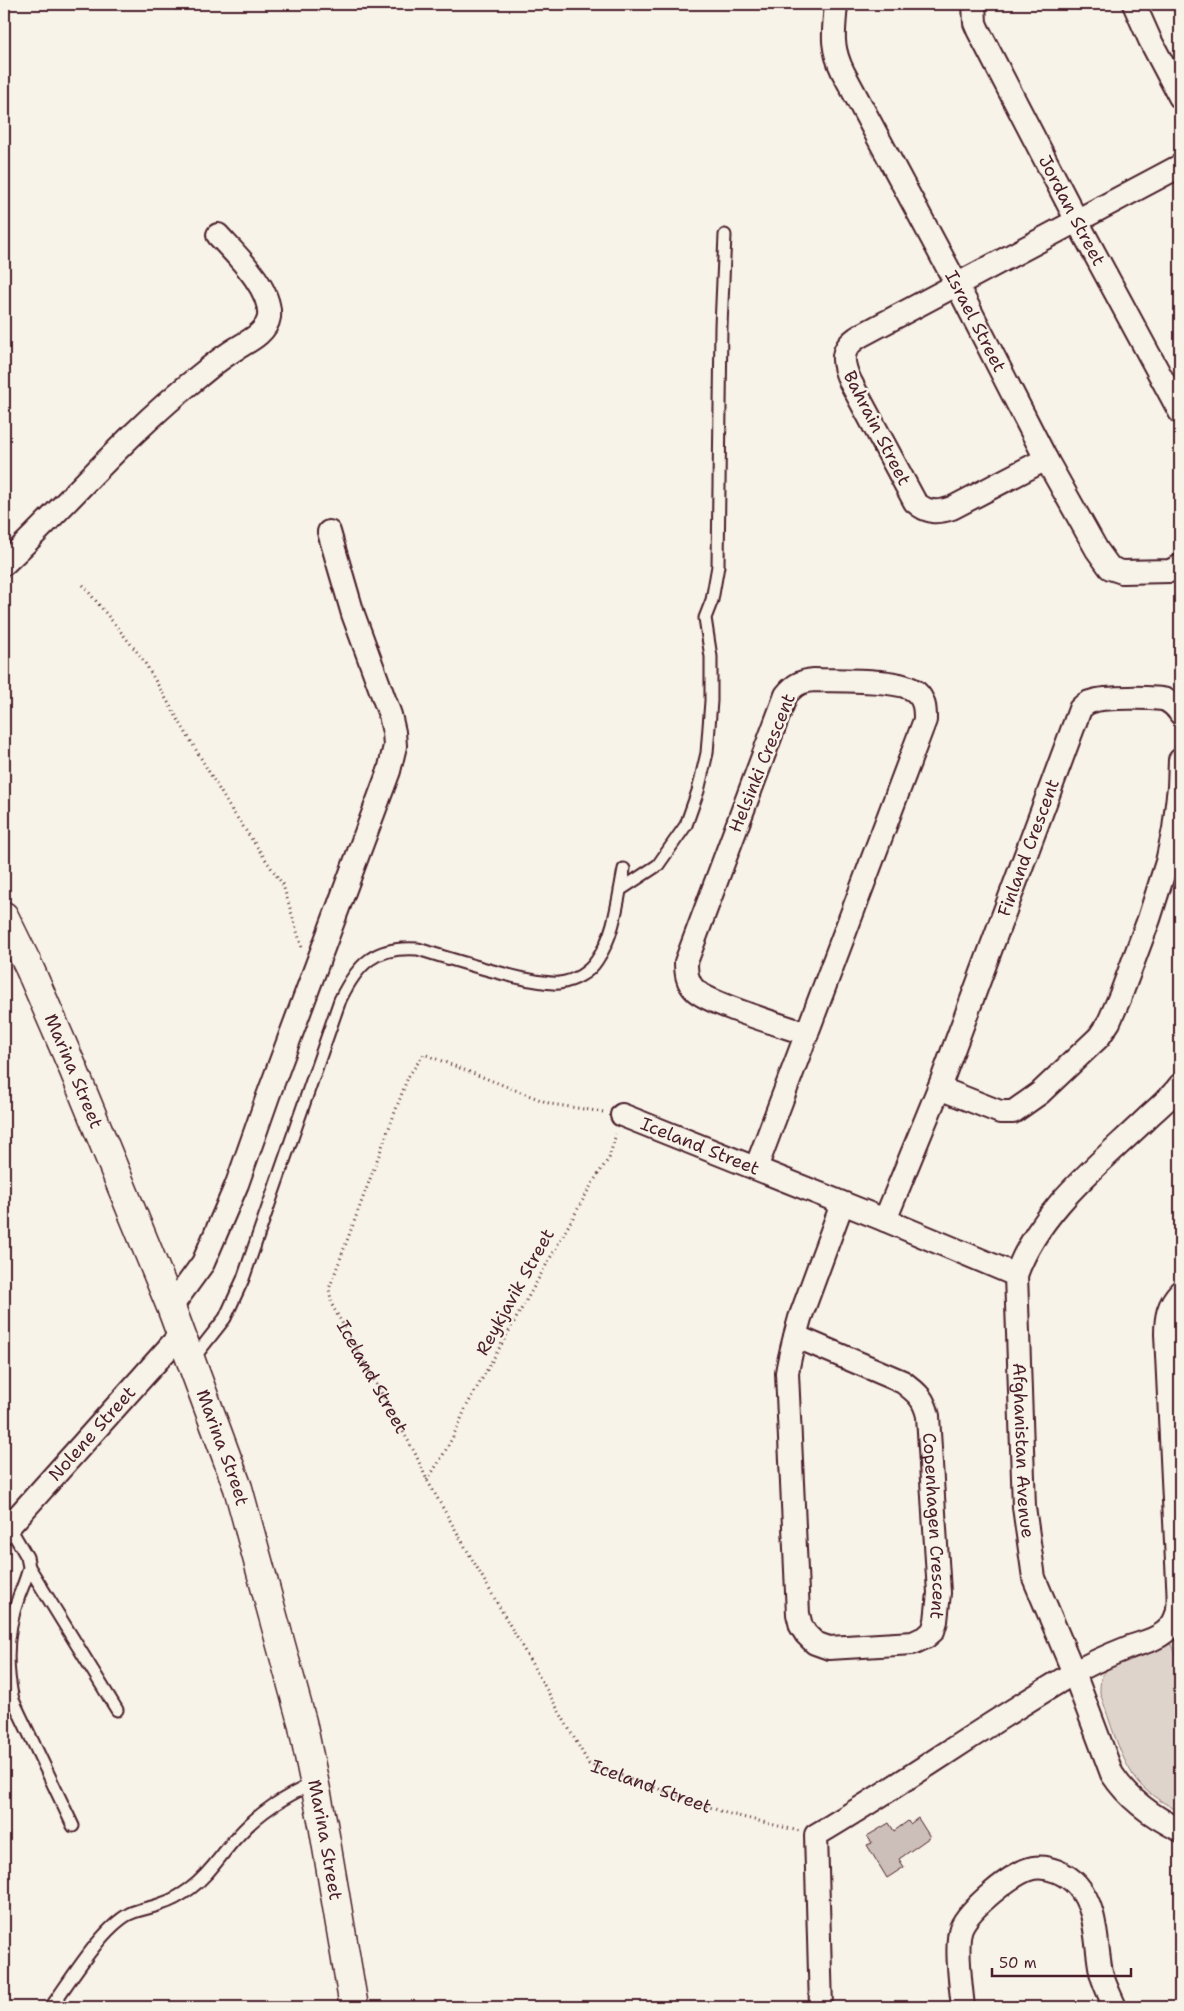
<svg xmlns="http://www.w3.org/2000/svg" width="1184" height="2011" font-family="'Shantell Sans',sans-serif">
<rect width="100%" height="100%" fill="#f7f3e8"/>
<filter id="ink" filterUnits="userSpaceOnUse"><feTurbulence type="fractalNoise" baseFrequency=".02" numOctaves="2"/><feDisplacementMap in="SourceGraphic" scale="10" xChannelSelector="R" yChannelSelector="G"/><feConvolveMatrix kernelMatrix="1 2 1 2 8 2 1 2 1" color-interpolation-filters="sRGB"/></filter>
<g filter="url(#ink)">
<!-- green -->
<path fill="#ded4cc" stroke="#947a7c" d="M1171,1644L1180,1668V1812C1166,1804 1150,1796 1139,1783C1120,1761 1110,1720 1100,1693C1100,1685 1100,1677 1106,1671C1118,1657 1154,1650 1171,1644Z"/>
<!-- building -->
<path fill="#ccbfb9" stroke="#4a1f2b" d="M918,1818L930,1837L899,1859L904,1867L887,1878L867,1845L872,1843L867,1836L889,1823L894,1831L908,1821L910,1824Z"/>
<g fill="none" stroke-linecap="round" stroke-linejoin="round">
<defs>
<path id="lane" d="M620,890L658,865L686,825L698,791L707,753L711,701V657L705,618L712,600L718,566L721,326L725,235
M192,1360L225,1318L243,1279L340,1000C358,963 375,946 418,949C453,960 489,971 525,979C536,981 547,984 559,983C574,981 589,973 597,960C615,934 618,899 624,869
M9,1526L27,1557L29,1567C27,1577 23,1586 19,1596C6,1631 5,1664 13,1700L73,1826
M29,1567L117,1710
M51,2007C70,1981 101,1929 129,1914C139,1909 151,1908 161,1904C171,1901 183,1894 191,1888C211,1873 221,1854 237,1837C259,1812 284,1797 314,1783"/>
<g id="street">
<path id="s2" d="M836,4C834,32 830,45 843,72L957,285L1046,459L1097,550L1110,568L1122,572L1170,571L1180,566"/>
<path id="s3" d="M974,4L975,23L978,30L1077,221L1180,412"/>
<path d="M1134,4L1150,40L1180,97"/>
<path d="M1046,459L952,508C937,513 927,513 915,502L850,381C841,361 840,348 860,336L1180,166"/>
<path d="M4,564C69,503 127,433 198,377C208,369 217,361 228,354C241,344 266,336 269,317C272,288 235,254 218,235"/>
<path id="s4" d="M1180,1085C1171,1098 1156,1109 1145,1120C1097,1166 1039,1211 1016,1275L1024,1507L1034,1578L1074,1673L1112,1774C1129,1800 1153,1817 1180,1830"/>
<path d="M939,1088L1000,1112H1013L1040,1093L1099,1037L1109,1022L1120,997L1149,919L1167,862L1174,829L1179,787L1180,760"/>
<path id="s5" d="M622,1115L885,1220L1016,1275"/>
<path d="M756,1168L925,720C925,710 925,700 916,692C901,678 836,681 814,680C801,681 794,685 786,695L686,962C686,973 687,982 695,990C709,1004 784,1026 807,1034"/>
<path id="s6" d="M885,1220L939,1088L1080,709C1084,705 1087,702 1093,701C1104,697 1156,697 1166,700C1172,703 1177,708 1180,713"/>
<path d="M171,1307L203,1263L237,1184L268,1096L389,771L395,746L394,732L390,715L353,614L329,532"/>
<path id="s7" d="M795,1336L903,1382C917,1393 924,1398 928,1416L939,1593L936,1621L933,1631L926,1637L913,1643L829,1648L815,1643L806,1634L801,1626L798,1614L787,1373C790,1354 795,1336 800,1318L842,1204"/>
<path id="s8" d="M4,1532L181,1334"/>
<path d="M821,2007L816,1835C903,1784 985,1725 1072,1674C1089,1664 1109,1655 1127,1648C1140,1643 1154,1641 1165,1632C1181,1620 1179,1601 1178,1583L1166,1334C1166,1317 1168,1305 1180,1292"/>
<path d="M963,2007C961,1988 955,1945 961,1928C969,1909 1013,1872 1033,1868C1048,1865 1067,1874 1077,1885C1098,1909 1095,1942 1101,1972C1104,1984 1110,1996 1115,2007"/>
</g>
<g id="secondary">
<path id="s9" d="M4,916L29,967L72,1066L171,1307L238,1488L302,1722L323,1824L354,2007"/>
</g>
</defs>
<!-- lane casing -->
<use href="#lane" stroke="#4a1f2b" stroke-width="15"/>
<!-- street casing -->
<use href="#street" stroke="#4a1f2b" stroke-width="26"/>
<!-- secondary casing -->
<use href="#secondary" stroke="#4a1f2b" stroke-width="31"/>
<!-- path -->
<g stroke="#4a1f2b" stroke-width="3" stroke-dasharray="1 4" stroke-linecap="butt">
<path d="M83,585L142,658L229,806L283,885L302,948"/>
<path id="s1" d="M603,1112L551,1104L424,1054L408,1077L329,1289L332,1305L415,1453L427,1480L589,1764L726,1813L799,1831"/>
<path d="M427,1480C443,1457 455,1435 465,1409L593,1182L609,1158L616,1134"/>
</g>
<!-- lane -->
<use href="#lane" stroke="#f7f3e8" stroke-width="11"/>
<!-- street -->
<use href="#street" stroke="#f7f3e8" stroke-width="22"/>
<!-- secondary -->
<use href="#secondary" stroke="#f7f3e8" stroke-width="28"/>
</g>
</g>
<g text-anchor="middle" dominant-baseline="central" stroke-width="5" stroke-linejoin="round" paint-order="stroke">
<!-- street labels -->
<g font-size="18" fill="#4a1f2b" stroke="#f7f3e8">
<text stroke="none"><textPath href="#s3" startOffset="230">Jordan Street</textPath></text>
<text stroke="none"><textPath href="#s2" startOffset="352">Israel Street</textPath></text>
<text transform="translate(877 428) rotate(63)">Bahrain Street</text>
<text transform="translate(762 763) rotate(-68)">Helsinki Crescent</text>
<text stroke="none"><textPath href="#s6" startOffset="399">Finland Crescent</textPath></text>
<text stroke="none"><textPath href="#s9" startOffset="170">Marina Street</textPath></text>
<text stroke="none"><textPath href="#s5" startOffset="84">Iceland Street</textPath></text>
<text transform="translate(515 1292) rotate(-61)">Reykjavik Street</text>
<text stroke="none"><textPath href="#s1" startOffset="542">Iceland Street</textPath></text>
<text stroke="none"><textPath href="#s8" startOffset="132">Nolene Street</textPath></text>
<text stroke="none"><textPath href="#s9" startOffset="575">Marina Street</textPath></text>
<text stroke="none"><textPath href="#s4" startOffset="429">Afghanistan Avenue</textPath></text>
<text stroke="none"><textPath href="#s7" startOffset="271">Copenhagen Crescent</textPath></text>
<text stroke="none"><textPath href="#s1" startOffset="1052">Iceland Street</textPath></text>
<text stroke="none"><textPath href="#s9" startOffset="981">Marina Street</textPath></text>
</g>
</g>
<!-- margin -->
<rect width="1184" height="2011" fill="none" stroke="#f7f3e8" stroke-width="20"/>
<rect x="10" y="10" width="1164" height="1991" fill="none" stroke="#4a1f2b" stroke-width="2" filter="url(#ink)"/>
<!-- scale -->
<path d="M992 1968v8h139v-8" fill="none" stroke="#4a1f2b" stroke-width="2.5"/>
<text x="999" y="1968" font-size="15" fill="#4a1f2b" stroke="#f7f3e8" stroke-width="4" paint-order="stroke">50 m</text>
</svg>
